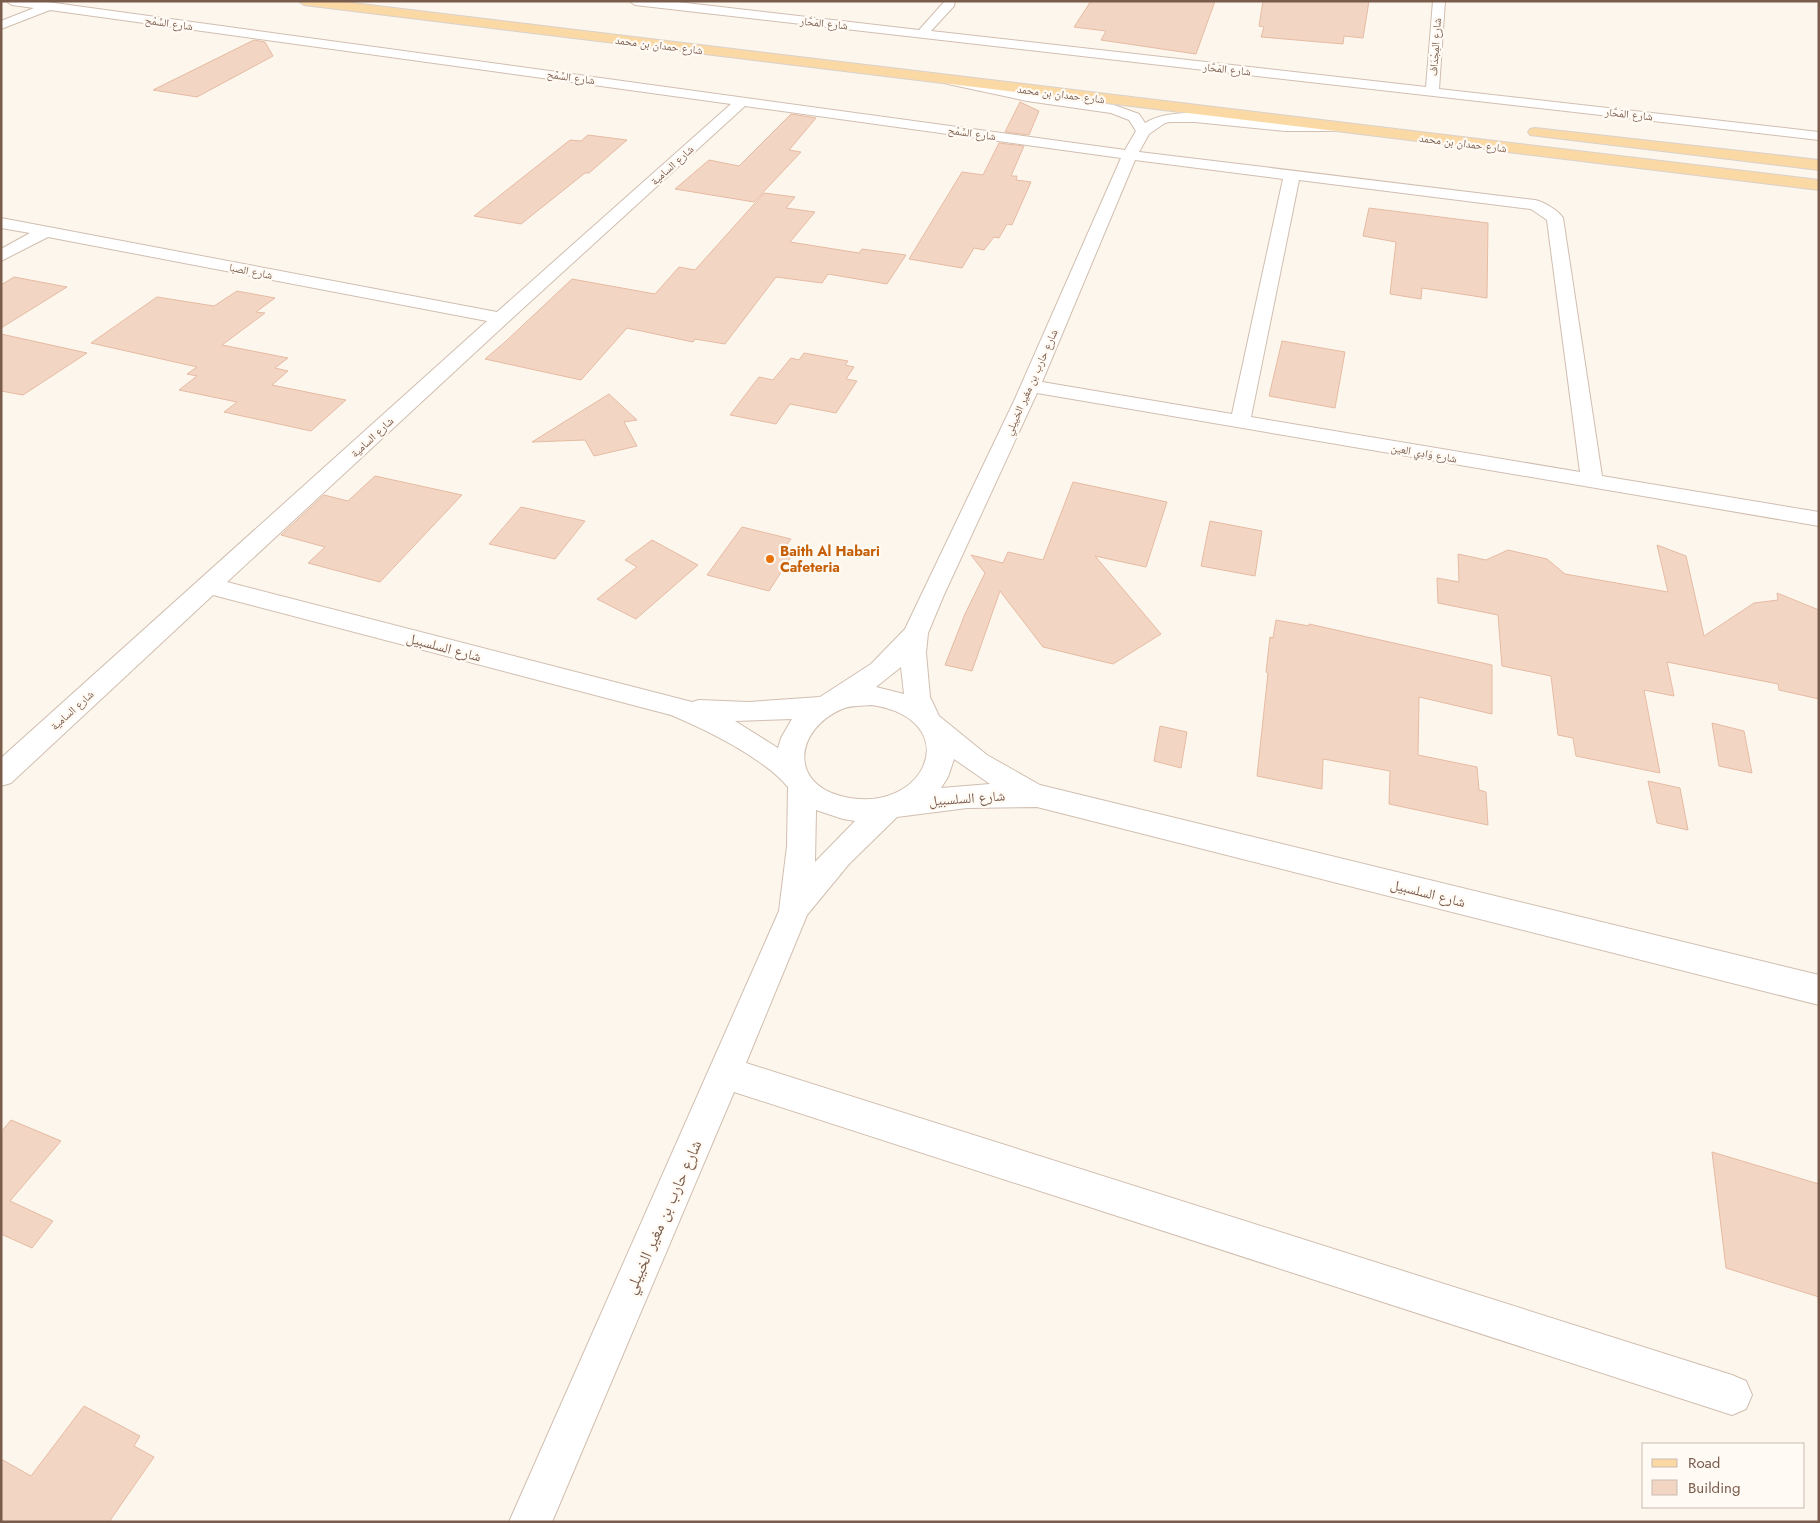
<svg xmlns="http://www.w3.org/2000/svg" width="1820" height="1523" font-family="Jost,'Noto Naskh Arabic',sans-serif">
<rect width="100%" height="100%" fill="#fdf6ec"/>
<!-- building -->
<path fill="#f3d5c3" stroke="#e6bba3" d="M1091,1H1215L1196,54L1101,40L1106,31L1074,27Z
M1263,1H1369L1363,38L1344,36L1343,44L1261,37L1264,27L1259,26Z
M254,40L265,42L273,56L197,97L153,90Z
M1020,102L1039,111L1029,135L1005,132Z
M791,114L816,118L789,150L801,152L754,202L675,189L709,160L739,166Z
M588,135L627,140L589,173H585L521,224L474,216L570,140L581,141Z
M999,143L1024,146L1011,176H1017L1016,180L1031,182L1012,225L1007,224L999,238L994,237L984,250L974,248L962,268L909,259L962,172L983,175Z
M764,193L795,197L786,208L815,212L790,242L859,253L862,249L906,255L887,284L828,274L822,283L776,277L725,344L695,339L693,342L627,328L581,380L485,359L505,342L572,279L655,294L679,267L695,270Z
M1369,208L1488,223L1487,298L1422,288L1421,299L1390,294L1396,242L1363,236Z
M14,277L67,287L1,328V285Z
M237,291L275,298L256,312L265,313L222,345L288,358L275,368L288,371L272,385L346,400L311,431L224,412L237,402L179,390L197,376L187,374L197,367L91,343L157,297L214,306Z
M1,334L87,353L23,395L1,391Z
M1282,341L1345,352L1335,408L1269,396Z
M804,353L848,361L845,365L854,367L846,379L857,381L836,413L790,404L776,424L730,415L759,377L773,380L791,358L799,360Z
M609,394L637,420L624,422L637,446L594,456L585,440L532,442Z
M375,476L462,495L380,582L308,563L325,547L281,535L324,495L348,501Z
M1073,482L1167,502L1146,567L1095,556L1161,634L1113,664L1043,647L1000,591L972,671L945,665L965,614L985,573L971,555L1003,563L1008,552L1043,560Z
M521,507L585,521L555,559L489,544Z
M1210,521L1262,531L1255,576L1201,566Z
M742,527L791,539L783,550L794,552L769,591L707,575Z
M652,540L698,565L636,619L597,599L637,567L625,560Z
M1657,545L1686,556L1704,636L1754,603L1778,600L1777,593L1819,610V699L1779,690L1778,684L1667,662L1674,696L1644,690L1660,773L1576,756L1573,738L1558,735L1551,676L1502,666L1498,615L1438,603L1437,578L1459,582L1458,554L1486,560L1508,550L1547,559L1565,574L1668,592Z
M1276,620L1309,626V624L1492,665V714L1419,697L1418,755L1477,767L1479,790L1486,792L1488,825L1389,804L1390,771L1323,759L1322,789L1257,776L1268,673L1266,672L1270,637L1273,638Z
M1712,723L1744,731L1752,773L1719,766Z
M1160,726L1187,732L1181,768L1154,761Z
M1648,781L1680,788L1688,830L1657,823Z
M11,1120L61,1141L10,1201L53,1221L32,1248L1,1234V1132Z
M1712,1152L1819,1184V1297L1726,1268Z
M84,1406L140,1436L134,1446L154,1457L109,1522H1V1459L31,1476Z"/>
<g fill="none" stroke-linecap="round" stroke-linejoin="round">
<defs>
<path id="minor" d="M6,1H40L1125,150L1136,131L1129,120L1111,113L1027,101L948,84L946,81L953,77L1027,93L1114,105L1139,114L1145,123C1178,102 1247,120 1285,123C1304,124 1324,123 1343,124L1348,125L1350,128L1348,131H1285L1195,122H1170L1165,123L1149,134L1139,152L1535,200C1544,202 1558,210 1563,218L1602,476L1819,512V526L1037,393L943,597L928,633L926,653L930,697L939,716L987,755L1040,785L1819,975V1005L1037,807L967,808L897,817L849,864L807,915L746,1063L1732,1375L1746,1381L1752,1395L1746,1409L1732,1415L734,1092L552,1522H509L779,911L787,846L788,787C762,757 707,730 671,715L213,595L11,783L1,786V758L487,321L48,237L1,261V249L30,233L1,228V218L497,312L731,104L50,10L1,29V21L34,8L12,5ZM745,106L1121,158L1014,401L905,629L871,664L820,697L748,702L699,700L692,702L227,582L508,322ZM1135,160L1283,179L1232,414L1042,382ZM1299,180L1531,209L1547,220L1580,472L1251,417ZM901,667L904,694L876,687ZM872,705C968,720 925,818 841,796C788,782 796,729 842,709C851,705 862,706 872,705ZM792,719L781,738L778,748L735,721ZM954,759L990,784L941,788L948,777ZM816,810L843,819L855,821L815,862Z
M629,1H669L919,30L945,1H955L954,6L931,31L1426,87L1433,1H1445L1439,89L1819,132V140L635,5Z"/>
<path id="major" d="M298,1H336L1819,180V190L304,5Z
M1535,128L1819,160V170L1530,135L1528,132L1530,129Z"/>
</defs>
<!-- minor casing -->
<use href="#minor" stroke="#d1beb0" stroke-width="2"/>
<!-- major casing -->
<use href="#major" stroke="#dad1cd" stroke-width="2"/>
<!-- minor -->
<use href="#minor" fill="#fff" fill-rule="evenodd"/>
<!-- major -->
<use href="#major" fill="#fbd9a5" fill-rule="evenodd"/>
</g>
<!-- markers -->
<circle fill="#e8710a" stroke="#fffaf3" stroke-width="2" cx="770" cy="559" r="5"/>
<g text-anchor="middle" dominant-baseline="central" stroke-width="4.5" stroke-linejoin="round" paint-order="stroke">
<!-- far-street labels -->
<g font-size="11" fill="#7a5c4d" stroke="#fffaf3">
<text transform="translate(169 23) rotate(8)">شارع السَّمْح</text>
<text transform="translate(824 23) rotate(6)">شارع المَحَّار</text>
<text transform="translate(659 45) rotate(7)">شارع حمدان بن محمد</text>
<text transform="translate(1435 47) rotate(-86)">شارع المِجْدَاف</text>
<text transform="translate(1227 69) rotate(6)">شارع المَحَّار</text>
<text transform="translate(571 77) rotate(8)">شارع السَّمْح</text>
<text transform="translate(1061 94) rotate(7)">شارع حمدان بن محمد</text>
<text transform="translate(1629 114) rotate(6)">شارع المَحَّار</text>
<text transform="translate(972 133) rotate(8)">شارع السَّمْح</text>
<text transform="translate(1463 143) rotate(7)">شارع حمدان بن محمد</text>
<text transform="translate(672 165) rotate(-42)">شارع السامية</text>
<text transform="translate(251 271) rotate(11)">شارع الصبا</text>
<text transform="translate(1031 382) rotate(-66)">شارع حارب بن مغير الخييلي</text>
<text transform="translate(372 437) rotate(-43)">شارع السامية</text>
<text transform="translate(1424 453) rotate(10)">شارع وَادِي العين</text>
<text transform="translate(72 710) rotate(-42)">شارع السامية</text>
</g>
<!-- food labels -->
<g font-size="14" font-weight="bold" fill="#c56008" stroke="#fffaf3" text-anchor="start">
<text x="780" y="551">Baith Al Habari<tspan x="780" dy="16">Cafeteria</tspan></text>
</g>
<!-- street labels -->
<g font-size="14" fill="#7a5c4d" stroke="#fffaf3">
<text transform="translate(444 647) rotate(15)">شارع السلسبيل</text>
<text transform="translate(967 798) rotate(-4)">شارع السلسبيل</text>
<text transform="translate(1428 893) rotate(14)">شارع السلسبيل</text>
</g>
<!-- near-street labels -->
<g font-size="16" fill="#7a5c4d" stroke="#fffaf3">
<text transform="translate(663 1217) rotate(-66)">شارع حارب بن مغير الخييلي</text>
</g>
</g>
<!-- border -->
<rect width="1820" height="1523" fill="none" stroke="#7a5c4d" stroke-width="5"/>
<!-- legend -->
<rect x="1642" y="1443" width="162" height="65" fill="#fffaf3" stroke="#cabbb1"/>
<rect x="1652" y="1459" width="25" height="8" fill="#fbd9a5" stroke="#cabbb1"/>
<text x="1688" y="1468" font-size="15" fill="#7a5c4d">Road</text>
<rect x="1652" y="1480" width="25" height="15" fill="#f3d5c3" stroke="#cabbb1"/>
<text x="1688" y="1493" font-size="15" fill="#7a5c4d">Building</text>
</svg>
